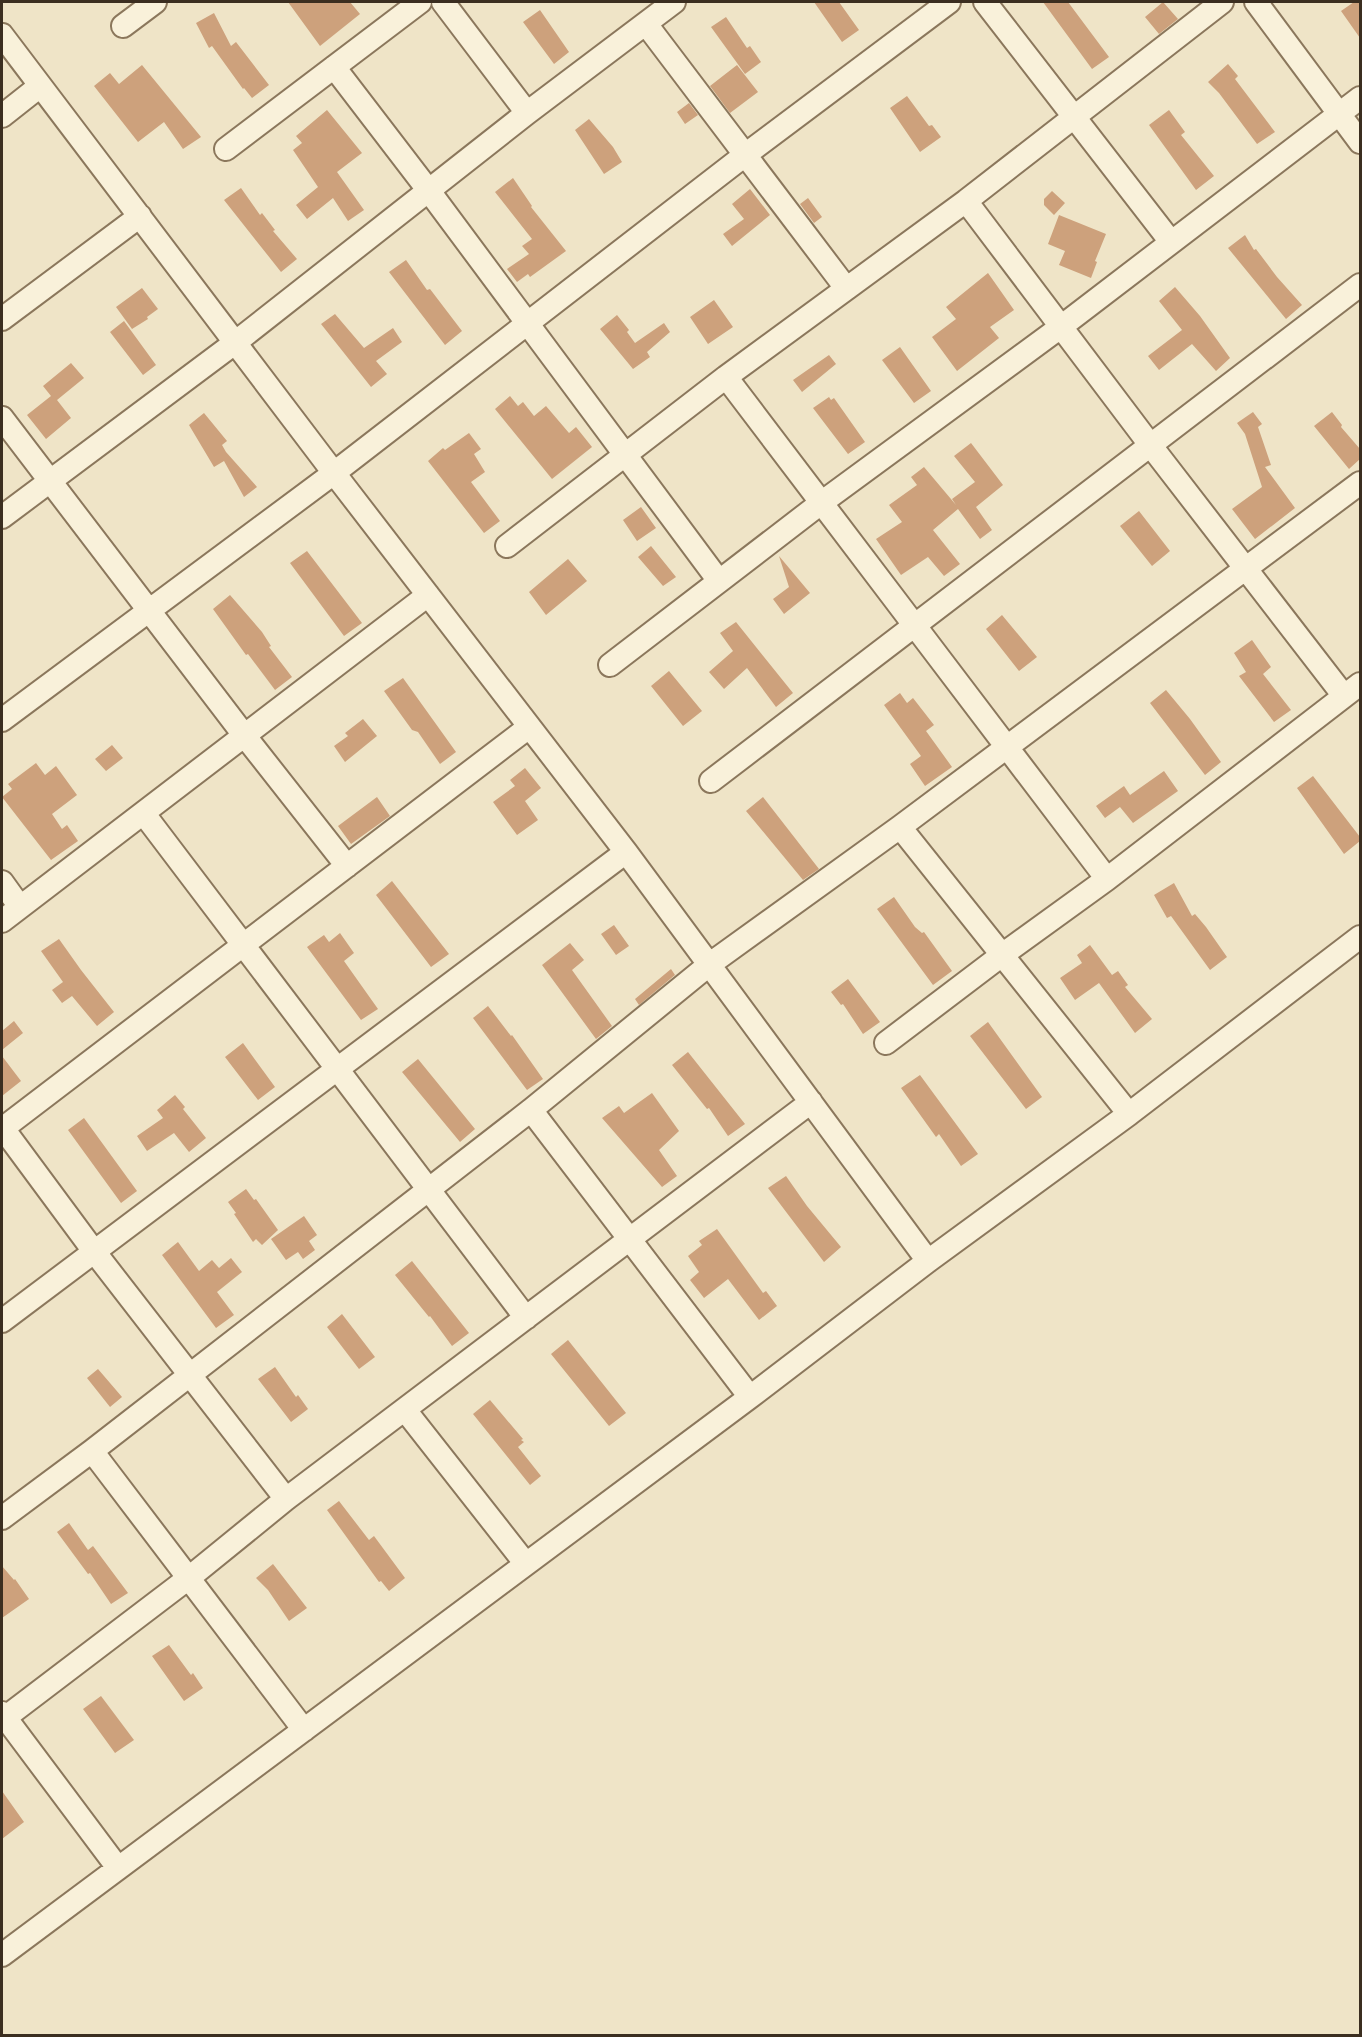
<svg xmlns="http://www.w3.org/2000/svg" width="1362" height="2037" font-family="'Libre Baskerville',serif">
<rect width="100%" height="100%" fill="#efe4c7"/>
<!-- building -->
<path fill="#cda17c" d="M288,2H350L360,14L320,46Z
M814,2H839L859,30L842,42Z
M1043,2H1068L1109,57L1092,69Z
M1163,2L1178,19L1159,34L1145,17Z
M1354,2H1360V38L1341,11Z
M540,10L569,52L554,64L523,22Z
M214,13L231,46L236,42L269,85L252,98L244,88L243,89L212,46L209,48L196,23Z
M726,17L747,48L750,46L761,62L745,74L711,27Z
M1228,64L1238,76L1235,79L1275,132L1257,144L1219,93L1208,82Z
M142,65L201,137L183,149L164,122L138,142L94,86L110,73L119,84Z
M737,65L758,92L730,113L710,86Z
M907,96L929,126L932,125L941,137L920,152L890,108Z
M689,103L698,115L685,124L677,112Z
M327,110L362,153L337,172L364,210L348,221L333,198L307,219L296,205L318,187L293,150L302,143L296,136Z
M1169,110L1185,132L1181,135L1214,176L1196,190L1149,125Z
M589,119L613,147L622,162L604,174L575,130Z
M513,178L532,206L531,207L566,251L530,277L528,274L517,282L507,269L529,254L522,246L532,239L495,192Z
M241,188L260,215L262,213L275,230L273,231L297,259L281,272L224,200Z
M750,189L770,215L732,246L723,234L744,219L732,204Z
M1052,191L1065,203L1054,215L1044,205V199Z
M808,198L822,217L814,223L800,204Z
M1059,215L1106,234L1095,261L1097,262L1091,278L1059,265L1065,251L1048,244Z
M1245,235L1254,250L1256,249L1277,277L1302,305L1286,319L1228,248Z
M406,260L427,290L430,289L462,331L445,345L389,272Z
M988,273L1014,310L990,327L999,338L957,371L932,337L956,319L946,307Z
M1175,287L1200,316L1230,358L1216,371L1192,344L1159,370L1148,356L1182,330L1159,301Z
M142,288L158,309L147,317L148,319L132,329L116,307Z
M714,300L733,327L708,344L690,317Z
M335,314L364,348L393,328L402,342L376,361L387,374L371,387L321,324Z
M617,315L629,330L627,332L635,343L664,323L670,332L647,352L650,357L633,369L600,329Z
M124,321L156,365L143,375L110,332Z
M900,347L931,391L914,403L882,360Z
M829,355L836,364L802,392L793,380Z
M71,363L84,378L57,400L71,418L46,439L27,415L51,396L43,386Z
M510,396L518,406L523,402L534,416L546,406L569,433L576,427L592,447L552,479L495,409Z
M829,397L831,400L834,398L865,442L848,454L813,408Z
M1253,412L1262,424L1258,427L1271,465L1265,467L1295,508L1255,539L1232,509L1262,487L1245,434L1237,423Z
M1332,412L1342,425L1341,427L1360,449V459L1349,469L1314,426Z
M204,413L227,441L222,445L226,452L257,487L244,497L224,461L214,467L189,425Z
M469,433L481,449L474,454L485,472L471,482L500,521L484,533L428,461L443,448L445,450Z
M971,443L1003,485L976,507L992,530L980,539L958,509L933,530L960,564L944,576L928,557L901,575L876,539L902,522L889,505L917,485L911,477L924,467L956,505L952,499L975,482L954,456Z
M641,507L656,528L637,541L623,520Z
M1139,511L1170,551L1152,566L1120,526Z
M651,546L676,577L663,586L638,557Z
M307,551L362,623L344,636L290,563Z
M779,556L810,593L784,614L773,599L789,587Z
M568,559L587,581L546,615L529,592Z
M230,595L262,632L271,646L269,647L292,677L275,690L248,654L246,655L213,609Z
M1002,615L1037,657L1019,671L986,629Z
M736,622L793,693L776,707L747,668L724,689L709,672L733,651L720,633Z
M1252,640L1271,667L1263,674L1291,710L1274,722L1239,676L1246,672L1234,653Z
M669,671L702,711L683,726L651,686Z
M403,678L456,752L440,764L418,732L412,730L384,691Z
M1166,690L1190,719L1221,762L1205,775L1150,703Z
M900,693L907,703L913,698L934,725L926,731L952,767L925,786L910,764L921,756L884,705Z
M363,719L377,736L345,762L334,746L348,736L345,733Z
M112,745L123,758L106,771L95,759Z
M36,763L45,775L56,766L77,795L52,814L62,829L67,825L78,841L51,860L2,797L12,789L8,784Z
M525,768L541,788L525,801L538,820L517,835L493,802L515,786L510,780Z
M1164,771L1178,791L1133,823L1120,807L1105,818L1096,806L1124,786L1130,795Z
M1313,776L1360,837V841L1344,854L1297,788Z
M377,797L390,816L351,844L338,826Z
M763,797L819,869L803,880L746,811Z
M392,881L449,954L431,967L376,895Z
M1174,883L1192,916L1195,914L1206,927L1227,957L1210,970L1171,916L1167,918L1154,895Z
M894,897L915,927L922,933L924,932L952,971L933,985L877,909Z
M614,925L629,946L616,955L601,934Z
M340,933L354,953L344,961L378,1009L361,1020L307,947L324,935L329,942Z
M59,939L81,970L114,1012L97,1026L72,996L62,1003L52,990L63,982L41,951Z
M570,943L584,960L572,970L612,1026L596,1039L542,965Z
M1090,945L1112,975L1118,971L1128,985L1125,987L1152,1019L1135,1033L1099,983L1075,1000L1060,978L1082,963L1077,955Z
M671,969L675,975L639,1005L635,999Z
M848,979L880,1022L863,1034L843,1004L841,1005L831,992Z
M488,1006L511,1036L512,1035L543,1079L527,1090L473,1018Z
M14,1021L23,1033L2,1050V1031Z
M988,1022L1042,1097L1026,1109L970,1036Z
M243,1043L275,1087L258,1100L225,1057Z
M688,1052L745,1124L728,1136L709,1108L707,1109L672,1065Z
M2,1056L21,1081L2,1096Z
M418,1059L475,1129L460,1142L402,1072Z
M920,1075L978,1154L961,1166L939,1134L936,1137L901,1088Z
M652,1093L679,1131L659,1150L677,1176L662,1187L602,1118L619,1106L624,1113Z
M175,1095L185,1107L183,1109L206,1138L189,1152L174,1133L147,1151L137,1136L163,1118L157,1110Z
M84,1118L137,1191L121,1203L68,1130Z
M786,1176L807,1206L841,1247L824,1262L768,1188Z
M246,1189L254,1200L256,1199L278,1230L262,1245L256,1239L253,1242L234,1214L236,1213L228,1202Z
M304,1216L317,1235L309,1241L315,1250L303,1259L298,1252L286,1260L271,1239Z
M717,1229L763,1293L766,1291L777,1306L759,1320L728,1279L704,1298L690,1280L699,1272L688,1256L702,1245L699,1241Z
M178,1242L199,1271L212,1260L219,1268L231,1258L242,1272L217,1292L234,1315L216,1328L162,1255Z
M412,1261L469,1333L452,1346L430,1316L429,1317L395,1275Z
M342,1314L375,1357L359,1369L327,1327Z
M568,1340L626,1413L609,1426L551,1354Z
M275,1367L296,1397L298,1395L308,1409L291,1422L258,1379Z
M98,1369L122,1397L110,1407L87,1378Z
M490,1400L523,1439L521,1440L524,1442L518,1447L541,1476L530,1485L473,1414Z
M339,1501L369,1540L374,1536L405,1578L389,1591L381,1581L379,1582L327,1510Z
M69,1523L88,1550L93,1546L128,1593L111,1604L90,1573L88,1574L57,1532Z
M273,1564L307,1608L289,1621L268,1590L256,1578Z
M2,1566L14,1580L15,1579L29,1599L2,1618Z
M169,1645L191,1675L193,1673L203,1688L184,1701L152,1656Z
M101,1696L134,1740L115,1753L83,1709Z
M2,1791L24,1822L2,1839Z"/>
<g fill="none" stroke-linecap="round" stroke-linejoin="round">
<defs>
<path id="minor" d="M443,2L527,113
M985,2L1171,242
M1256,2L1360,142
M646,24L846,288
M123,26L155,2
M2,35L334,473L626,852L928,1261
M334,67L429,191L719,581
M2,116L40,86
M226,149L420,2
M966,201L1151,446L1344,696
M2,319L140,216
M726,377C852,545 981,711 1107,879
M2,418L244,735L347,866
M2,517L236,342L527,113L674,2
M507,546L726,377L966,201L1222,2
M610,665L821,503L1062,326L1360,98
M2,720L334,473L745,155L949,2
M711,781L1360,285
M144,814L526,1318
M900,827L1129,1114
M2,882L20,907
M2,921L428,595
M886,1043L1002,955L1107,879L1360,684
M531,1110L750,1397
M2,1127L93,1250L286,1499
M2,1129L529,727
M2,1321L626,852
M405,1410L526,1564
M92,1451L304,1730
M2,1518L92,1451L531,1110L710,964L900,827L1360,483
M2,1713L118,1868
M2,1720L190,1577L286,1499L811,1102
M2,1955L750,1397L928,1261L1129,1114L1360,937"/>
</defs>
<!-- minor casing -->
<use href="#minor" stroke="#8b775c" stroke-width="26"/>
<!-- minor -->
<use href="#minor" stroke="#f9f1da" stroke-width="22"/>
</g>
<!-- border -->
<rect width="1362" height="2037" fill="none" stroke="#3b2e20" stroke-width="6"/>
</svg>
